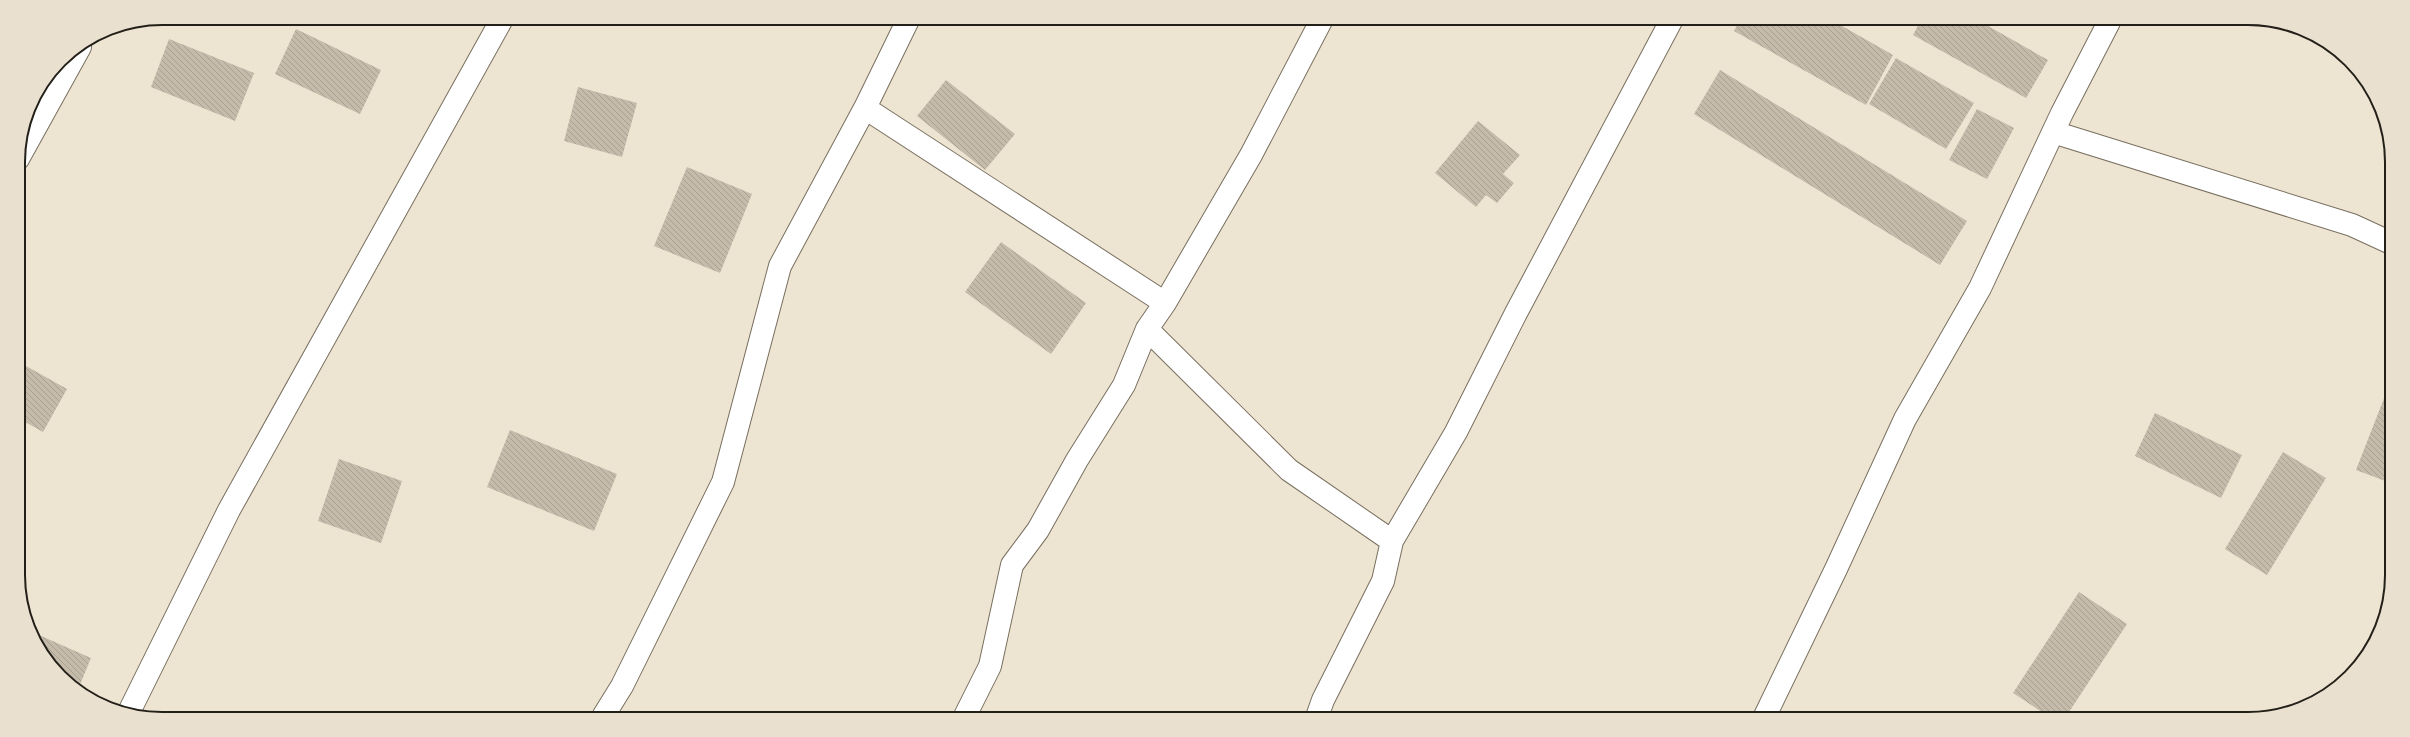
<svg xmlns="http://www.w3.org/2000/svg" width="2410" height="737" font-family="Georgia,serif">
<defs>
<pattern id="building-back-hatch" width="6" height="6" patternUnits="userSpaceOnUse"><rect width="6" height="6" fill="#c5bbaa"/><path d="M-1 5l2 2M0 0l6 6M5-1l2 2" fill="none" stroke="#a9a092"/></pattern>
</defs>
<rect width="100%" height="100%" fill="#eee4d2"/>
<!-- building -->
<path fill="url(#building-back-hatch)" d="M1739,22H1835L1893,55L1866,105L1734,31Z
M1920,22H1981L2048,60L2026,98L1913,35Z
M296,29L381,70L360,114L275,74Z
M169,39L254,73L235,121L151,87Z
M1896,58L1974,103L1946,149L1869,104Z
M1720,70L1967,221L1940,265L1694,114Z
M946,80L1015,134L985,170L917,116Z
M578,87L637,103L622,157L564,141Z
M1977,109L2014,128L1987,179L1949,160Z
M1478,121L1520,155L1503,174L1514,183L1497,203L1486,195L1476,207L1435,173Z
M687,167L752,194L720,273L654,246Z
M1001,242L1086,303L1051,354L965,292Z
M19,362L67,389L43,432L20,419Z
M2388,388V482L2356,470Z
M2155,413L2242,455L2221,498L2135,456Z
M510,430L617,474L594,531L487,487Z
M2283,452L2326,478L2267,575L2225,549Z
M339,459L402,481L381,543L318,521Z
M2079,592L2127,624L2065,718H2051L2013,693Z
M30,631L91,658L79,687L60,677L33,639Z"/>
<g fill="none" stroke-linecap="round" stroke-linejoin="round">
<defs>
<path id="street" d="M865,108L1165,303
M2053,132L2352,225L2389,242
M18,159L80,47
M1147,329L1289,470L1392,541
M128,714L229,510L502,19
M604,715L622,686L723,482L780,266L865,108L908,20
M965,716L990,666L1012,565L1038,530L1077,460L1124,385L1147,329L1165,303L1251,155L1321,21
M1317,717L1323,700L1383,581L1392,541L1456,432L1516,313L1671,21
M1764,718L1836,569L1905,419L1980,288L2062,113L2109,22"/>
</defs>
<!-- street casing -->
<use href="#street" stroke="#786f5f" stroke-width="24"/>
<!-- street -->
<use href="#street" stroke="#fff" stroke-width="22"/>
</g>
<!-- crop -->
<path d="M0 0H2410V737H0ZM162 25H2248A137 137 0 0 1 2385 162V575A137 137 0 0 1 2248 712H162A137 137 0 0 1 25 575V162A137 137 0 0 1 162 25Z" fill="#eae0cf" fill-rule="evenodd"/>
<path fill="none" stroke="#232019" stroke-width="2" d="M162 25H2248A137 137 0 0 1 2385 162V575A137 137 0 0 1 2248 712H162A137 137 0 0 1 25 575V162A137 137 0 0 1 162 25Z"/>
</svg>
